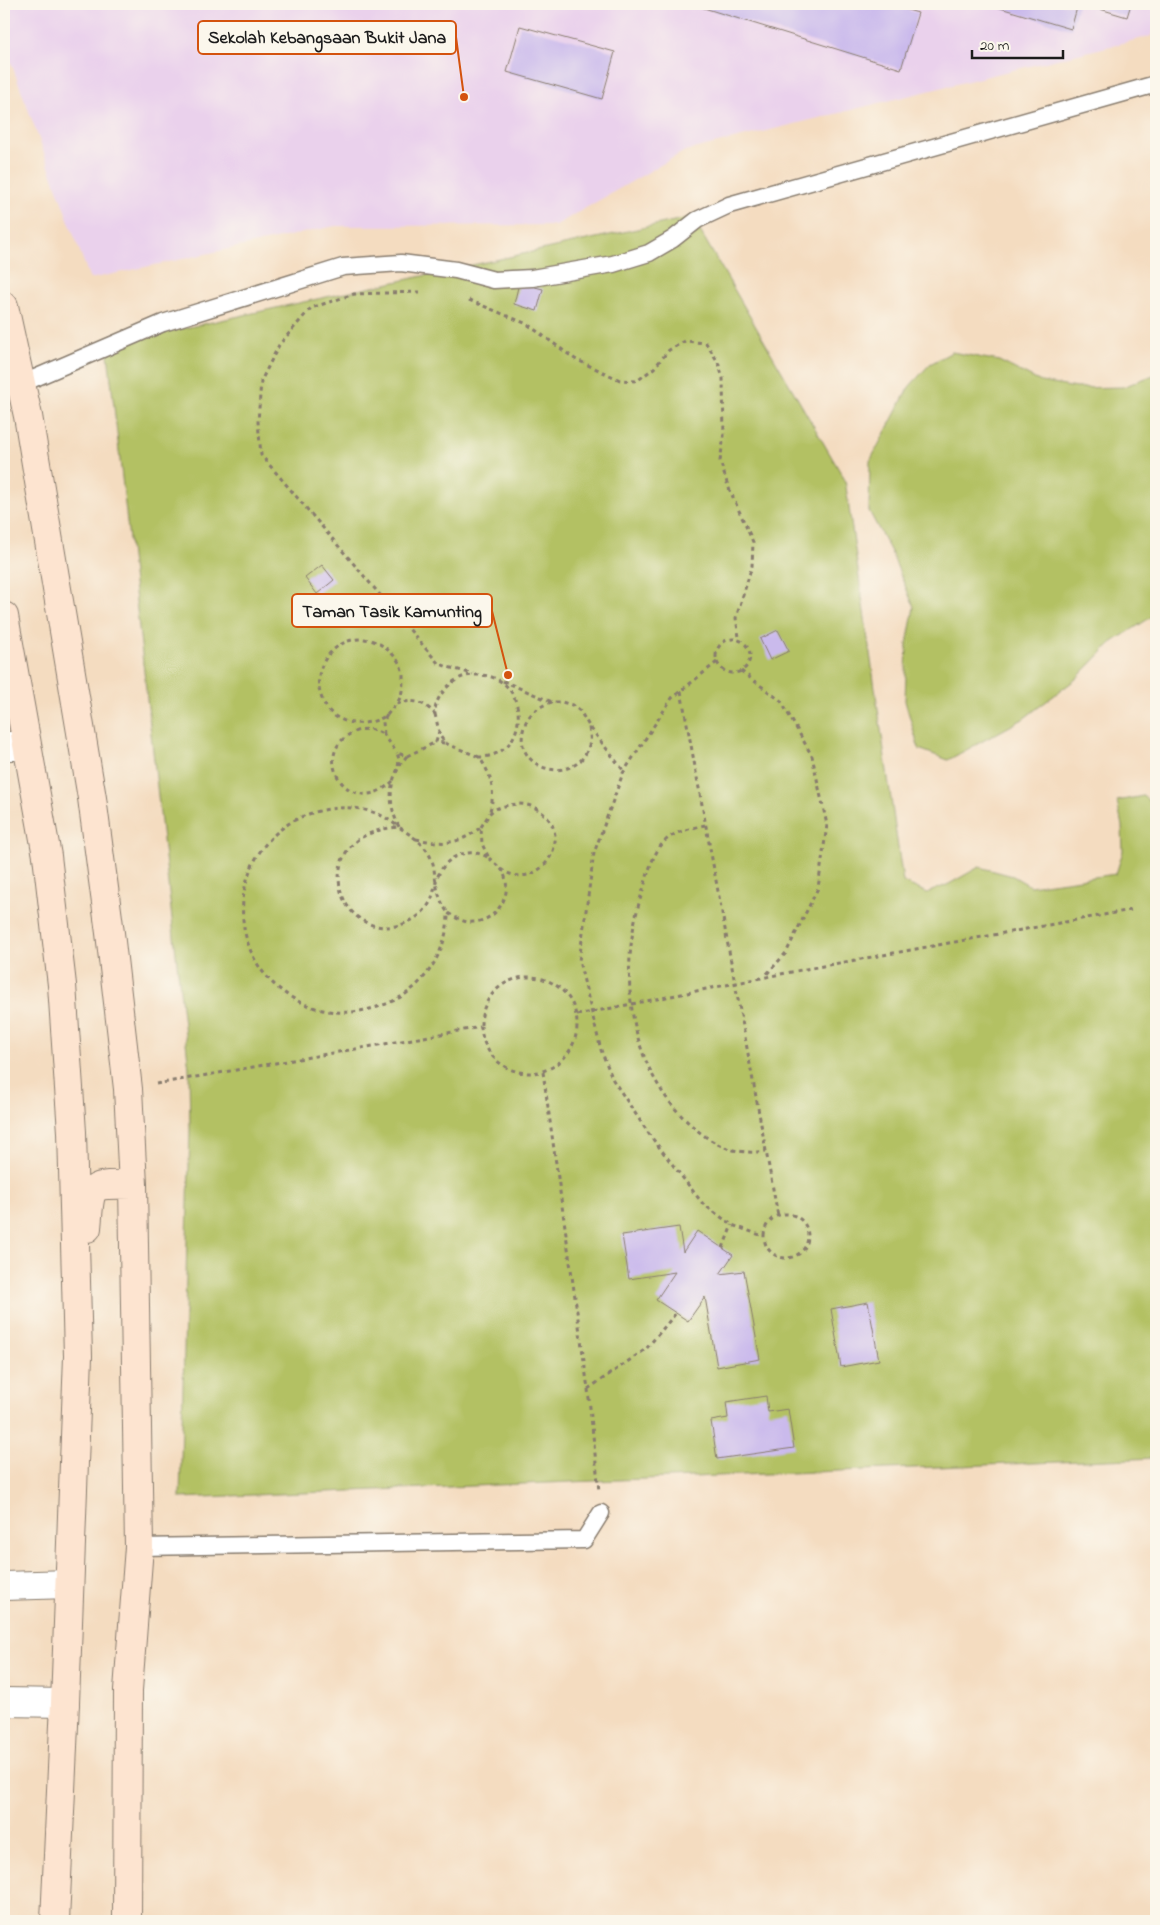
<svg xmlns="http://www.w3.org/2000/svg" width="1160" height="1925" font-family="'Indie Flower',sans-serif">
<rect width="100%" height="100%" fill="#fbf7ec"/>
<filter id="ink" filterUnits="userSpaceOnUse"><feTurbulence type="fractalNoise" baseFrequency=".02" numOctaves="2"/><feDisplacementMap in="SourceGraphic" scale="10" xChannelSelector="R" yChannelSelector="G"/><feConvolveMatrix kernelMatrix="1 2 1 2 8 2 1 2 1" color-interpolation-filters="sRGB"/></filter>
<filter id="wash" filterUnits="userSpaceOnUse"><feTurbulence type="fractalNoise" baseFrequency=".0096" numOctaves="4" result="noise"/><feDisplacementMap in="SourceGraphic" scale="20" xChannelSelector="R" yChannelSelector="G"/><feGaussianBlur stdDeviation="1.12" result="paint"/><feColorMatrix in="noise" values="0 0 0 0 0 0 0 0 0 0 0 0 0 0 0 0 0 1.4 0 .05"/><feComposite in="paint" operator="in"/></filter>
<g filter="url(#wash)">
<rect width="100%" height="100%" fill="#f4dcc0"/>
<!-- built -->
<path fill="#ead1ec" d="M4,4H1156V19L1151,36L685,151L556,225L335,226L90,279L4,43Z"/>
<!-- green -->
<path fill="#b3c163" stroke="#686e40" d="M692,217L845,480L903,882L927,893L949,884L979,867L1013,876L1030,886L1116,874L1123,851L1122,826L1117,801L1143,796L1156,807V1458L180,1498L190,1130L189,1069L107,345Z
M952,352L999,361L1041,382L1076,388L1123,387L1156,374V614L1111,643L1076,679L1023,719L948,760L919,749L905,701L907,644L914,607L891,552L869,511L870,461L909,387L930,364Z"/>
<g id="blocks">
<!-- building -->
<path fill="#cabaec" d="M691,4H887L918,13L901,69Z
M987,4H1078L1071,29Z
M1083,4H1131L1127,17Z
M520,26L615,52L602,99L507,72Z
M519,283L543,289L537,311L514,304Z
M322,565L334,580L317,594L305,578Z
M778,630L789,651L770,660L760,639Z
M679,1227L683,1252L697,1231L733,1255L720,1274L744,1271L760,1359L717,1367L705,1297L688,1321L656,1300L675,1272L629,1279L622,1235Z
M868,1302L879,1360L841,1367L831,1309Z
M766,1396L768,1412L788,1409L794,1448L717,1459L711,1421L728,1418L726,1402Z"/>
</g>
</g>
<g filter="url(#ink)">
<use href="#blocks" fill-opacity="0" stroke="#887c6e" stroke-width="1"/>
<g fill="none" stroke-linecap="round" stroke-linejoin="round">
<defs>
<path id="service" d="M21,384L163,323L343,267L401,263L456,270L494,280L532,278L613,264L649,253L673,239L697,220L729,205L1156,84
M139,1547L584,1540L601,1513"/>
<path id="minor" d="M4,746H26
M4,1586L69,1584
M4,1702L65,1703"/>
<path id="secondary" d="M4,306L28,416L92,798L110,933L128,1089L133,1185L139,1547L128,1690L127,1921
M4,616L47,856L62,985L72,1132L78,1356L65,1703L55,1921
M87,1228C91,1184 87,1184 133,1185"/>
</defs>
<!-- service casing -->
<use href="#service" stroke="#887c6e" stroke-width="19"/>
<!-- minor casing -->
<use href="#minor" stroke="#887c6e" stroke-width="30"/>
<!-- secondary casing -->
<use href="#secondary" stroke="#887c6e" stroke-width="30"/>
<!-- path -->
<path stroke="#887c6e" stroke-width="3" stroke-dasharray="4 4" stroke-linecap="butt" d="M420,292L354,294L311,308L279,345L261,381L258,422L261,455L438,663L448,667L473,674
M469,300L527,324L575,359L620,380L637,381L654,368L669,350L685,341L706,343L718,362L723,378L724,436L720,461L728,486L753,542L752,566L736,618L739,637
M716 656a17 17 0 1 1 34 0a17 17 0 1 1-34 0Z
M717,662L672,698L623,773L594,853L579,961L601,1050L613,1080L649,1134L703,1204L732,1225L763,1236
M741,671L781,701L812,756L827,825L818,888L786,953L765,976
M503,681L552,702H562L572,705L580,711L589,726L623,770
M681,691L778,1216
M552,702C539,706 528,714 524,727C510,773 582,788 590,741C591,737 589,731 589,726
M435,714L440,736L445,743L436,742L439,732
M387,715L396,704
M383,733L397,753
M445,743L479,757
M407,756L436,742
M393,781C350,823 307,753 354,732C364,727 375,729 384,735L383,722L387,715C367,728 336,727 324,703C301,659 356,617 390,652C397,658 402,666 403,675C403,685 403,696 396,704C413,699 423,701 435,714C434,701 444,689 453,682C460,677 467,675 475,675C531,672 533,757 479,757C492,775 496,793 489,814C496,806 509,805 518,804C526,804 534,806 540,811C577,837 539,894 502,870C515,892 498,921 473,922C464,923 456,918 448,913C448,949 426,986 393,1001C362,1015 329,1017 298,1001C213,958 229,828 324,810C343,806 362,807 380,815C387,818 393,823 399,827C387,802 388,778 407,756L397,753L399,759L398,768
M705,825C693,828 676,831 666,840C653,852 649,870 644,887C617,966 625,1065 690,1124C713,1145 735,1156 766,1151
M481,827L490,813
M416,839C443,844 458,846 481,827L482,844L489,858C472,847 449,854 440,872C434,882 435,894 429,904C419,921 395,930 376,926C338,917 326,866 356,841C368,832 385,828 399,827C412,836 427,845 432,861C434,865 434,871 435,876C437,890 440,902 448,913
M489,858L502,870
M481 1025a48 48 0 1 1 96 0a48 48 0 1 1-96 0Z
M577,1015L806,969L1131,910
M543,1072L588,1389L646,1349L676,1313
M156,1084L481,1027
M764 1236a22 22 0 1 1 44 0a22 22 0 1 1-44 0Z
M723,1248L732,1225
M588,1389L599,1491"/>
<!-- service -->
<use href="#service" stroke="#fff" stroke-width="16"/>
<!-- minor -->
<use href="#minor" stroke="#fff" stroke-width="28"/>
<!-- secondary -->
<use href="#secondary" stroke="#fde4d0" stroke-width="28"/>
</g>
</g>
<!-- callouts -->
<path fill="none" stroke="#d4530e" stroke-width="2" d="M464 97L456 37M508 675L492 611"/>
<g fill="#d4530e" stroke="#fbf7ec" stroke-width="2">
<circle cx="464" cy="97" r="5"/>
<circle cx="508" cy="675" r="5"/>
</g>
<g fill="#fbf7ec" stroke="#d4530e" stroke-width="2">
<rect x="198" y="21" width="258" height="33" rx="5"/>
<rect x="292" y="594" width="200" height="33" rx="5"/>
</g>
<g font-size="18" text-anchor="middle" font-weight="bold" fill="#1c1c1c">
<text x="327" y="43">Sekolah Kebangsaan Bukit Jana</text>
<text x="392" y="617">Taman Tasik Kamunting</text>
</g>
<!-- margin -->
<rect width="1160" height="1925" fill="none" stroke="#fbf7ec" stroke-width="20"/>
<!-- scale -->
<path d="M972 50v8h91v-8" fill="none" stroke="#1c1c1c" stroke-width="2.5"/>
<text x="980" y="50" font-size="15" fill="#1c1c1c" stroke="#fbf7ec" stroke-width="4" paint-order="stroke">20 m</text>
</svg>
